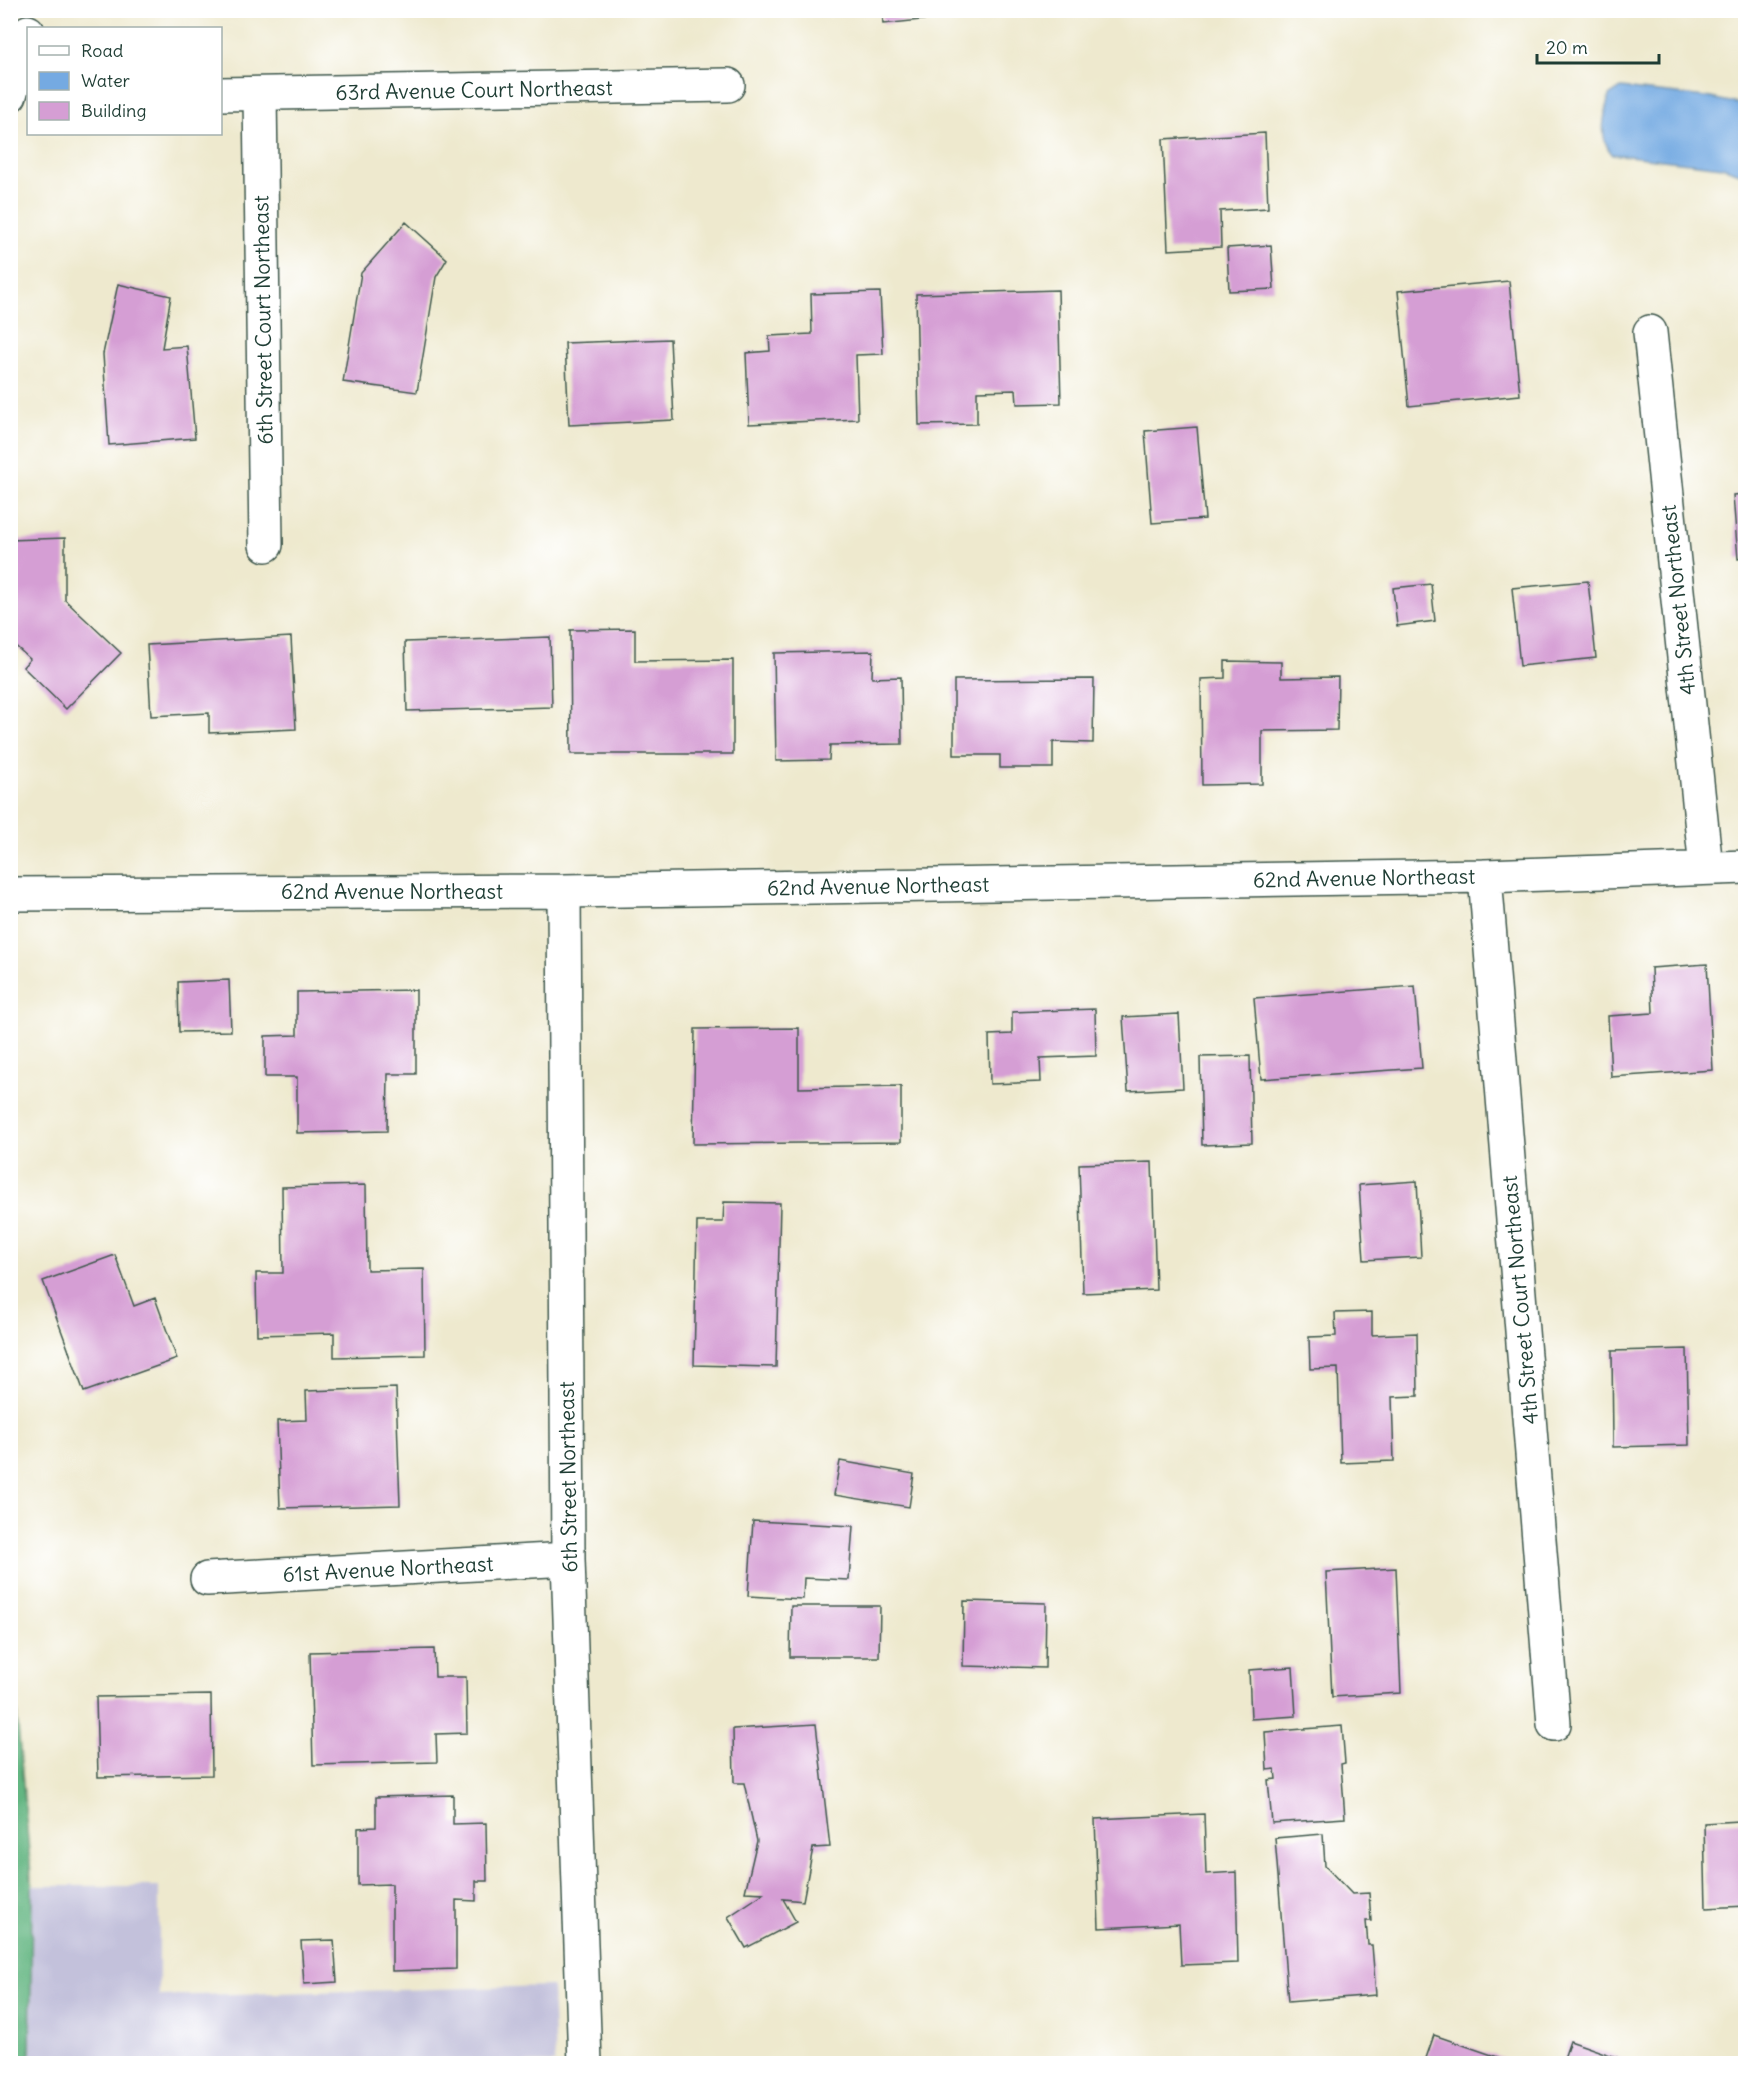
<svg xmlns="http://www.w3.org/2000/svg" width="1756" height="2074" font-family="Delius,sans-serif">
<rect width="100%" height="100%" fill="#fff"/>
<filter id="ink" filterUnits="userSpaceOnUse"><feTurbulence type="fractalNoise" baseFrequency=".0167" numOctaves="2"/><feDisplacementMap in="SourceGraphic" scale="12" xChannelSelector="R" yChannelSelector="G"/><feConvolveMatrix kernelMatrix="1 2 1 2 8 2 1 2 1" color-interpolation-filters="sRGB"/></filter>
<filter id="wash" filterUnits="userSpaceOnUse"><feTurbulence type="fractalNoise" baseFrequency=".008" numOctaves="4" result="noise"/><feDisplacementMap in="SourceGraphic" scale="24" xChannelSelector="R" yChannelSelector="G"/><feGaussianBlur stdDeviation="1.35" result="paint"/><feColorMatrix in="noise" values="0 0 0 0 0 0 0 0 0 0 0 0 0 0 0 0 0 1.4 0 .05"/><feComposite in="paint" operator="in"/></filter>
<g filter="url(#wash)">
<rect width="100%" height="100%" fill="#eee9ce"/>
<!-- industrial -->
<path fill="#c3c1db" d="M32,1886H159V1996L552,1986L555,2063L37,2064L30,2059Z"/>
<!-- forest -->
<path fill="#64b682" stroke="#427a5b" stroke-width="1.5" d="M10,1636L32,1886L30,2059L37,2063H11Z"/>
<!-- water -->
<path fill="#75aae2" stroke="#4a748b" stroke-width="1.5" d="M1621,88L1706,97L1745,105V178L1737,172L1722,167L1612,154C1598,138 1604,116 1609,96Z"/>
<g id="blocks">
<!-- building -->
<path fill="#d59ed4" d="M882,10H997V12L883,24Z
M1265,133L1268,208L1220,211L1221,247L1168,250L1163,139Z
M406,222L447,259L436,277L417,392L343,382L361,273Z
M1271,245L1274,289L1229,291L1227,248Z
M1509,281L1520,395L1409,406L1398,291Z
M118,284L171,296L162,348L187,346L195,438L109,445L103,354Z
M1058,290L1061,403L1017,404L1016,390L977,391V424L919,425L916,294Z
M880,292L883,354L856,355L858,419L749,424L746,353L770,351L769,336L812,334L811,294Z
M670,339L674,420L569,425L565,343Z
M1197,427L1205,519L1152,523L1145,431Z
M1746,494V558L1738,559L1733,495Z
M65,538V600L121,653L66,709L23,667L30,659L10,641V540Z
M1588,581L1596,658L1520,666L1512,588Z
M1431,584L1435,621L1397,626L1393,588Z
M635,629V661L733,660V754H571L570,630Z
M291,637L296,729L209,733V713L151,716L147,645Z
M550,637L552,707L407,711L405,642Z
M873,651L872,678L901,677L902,744L830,745L829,760L776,761L774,653Z
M1225,661L1281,662V678L1338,677L1337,730L1262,731V784L1202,785L1201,679L1225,678Z
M1094,679L1093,743L1053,742V768H1000V755H954V680Z
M1707,964L1713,1070L1611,1077L1608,1016L1653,1013L1651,968Z
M229,980L231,1031L179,1032L178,982Z
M1415,986L1422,1068L1261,1079L1254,998Z
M416,990V1074H388L387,1131L297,1133V1077H265V1036L297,1035V992Z
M1095,1009L1096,1056L1040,1058L1041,1082L990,1084L989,1035L1012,1034V1012Z
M1179,1014L1183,1088L1128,1091L1123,1017Z
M799,1028V1088L901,1086V1142L693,1144L695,1029Z
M1250,1056L1252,1143L1202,1145L1200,1057Z
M1152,1162L1156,1290L1083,1293L1079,1164Z
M1417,1181L1421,1257L1364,1260L1359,1185Z
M366,1185L367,1270L424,1269L425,1355L334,1357V1333L257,1335L256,1273H283L282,1187Z
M724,1202L780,1203L776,1367L694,1365L697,1222H723Z
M115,1255L134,1306L155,1298L177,1359L84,1392L43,1281Z
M1372,1312V1335L1417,1333L1418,1396L1392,1397L1394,1461L1341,1463L1338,1368L1310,1369L1309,1337L1336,1336L1335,1313Z
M1687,1349L1689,1445L1613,1447L1612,1351Z
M396,1388L400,1505L280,1508L277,1421L307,1420L306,1391Z
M840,1461L914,1474L909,1507L834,1495Z
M753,1521L853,1526L849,1580L804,1578L803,1599L748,1596Z
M1396,1568L1401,1693L1332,1697L1326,1572Z
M964,1601L1046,1603L1045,1668L963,1666Z
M791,1606H880L879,1657H790Z
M434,1649L435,1677H466L467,1733L436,1734L437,1762L313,1765L310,1652Z
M1293,1667L1296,1716L1251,1719L1249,1670Z
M211,1695L212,1775L98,1777L96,1697Z
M816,1724L830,1847L813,1848L803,1901L783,1899L796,1922L746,1948L728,1917L764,1893L745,1892L757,1841L744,1783H734L733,1729Z
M1342,1726L1345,1763L1341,1764L1345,1818L1272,1823L1268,1780L1276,1779L1275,1769L1267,1770L1265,1732Z
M453,1795V1824L486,1823L487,1881H476V1901L456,1900V1969L392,1971V1884L358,1885V1828L376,1827V1797Z
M1204,1814L1206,1874L1236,1872L1238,1963L1181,1965L1179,1924L1099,1928L1095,1819Z
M1746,1814V1906L1706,1908L1704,1823L1739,1821Z
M1323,1834L1325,1866L1352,1894L1369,1893L1371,1921H1366L1368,1945H1372L1376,1995L1288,2002L1275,1838Z
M334,1940L337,1982L304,1984L301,1941Z
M1434,2035L1515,2063V2064H1424Z
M1570,2041L1633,2063V2064H1562Z"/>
</g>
</g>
<g filter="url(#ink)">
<use href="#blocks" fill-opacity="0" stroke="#3e574b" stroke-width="1.5"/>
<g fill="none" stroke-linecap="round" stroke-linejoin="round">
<defs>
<path id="minor" d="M220,94L728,85
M260,94L266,545
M10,95L28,32
M1650,332L1706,868
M1485,876L1554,1724
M564,891L568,1559L585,2064
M10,894L564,891L1485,876L1746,867
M207,1579L568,1559"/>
</defs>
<!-- minor casing -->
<use href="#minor" stroke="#3e574b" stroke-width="36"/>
<!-- minor -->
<use href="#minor" stroke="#fff" stroke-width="33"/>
</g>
</g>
<g text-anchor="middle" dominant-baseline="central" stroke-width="5" stroke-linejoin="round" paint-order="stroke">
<!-- street labels -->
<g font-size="21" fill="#1f3d34" stroke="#fff">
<text transform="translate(474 90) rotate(-1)">63rd Avenue Court Northeast</text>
<text transform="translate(263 320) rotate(-91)">6th Street Court Northeast</text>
<text transform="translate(1678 600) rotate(-96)">4th Street Northeast</text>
<text transform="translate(1364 878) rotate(-1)">62nd Avenue Northeast</text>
<text transform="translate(878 886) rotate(-1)">62nd Avenue Northeast</text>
<text x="392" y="891">62nd Avenue Northeast</text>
<text transform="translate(1520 1300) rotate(-95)">4th Street Court Northeast</text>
<text transform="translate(568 1477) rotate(-91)">6th Street Northeast</text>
<text transform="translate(388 1569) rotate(-3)">61st Avenue Northeast</text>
</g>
</g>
<!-- margin -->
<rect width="1756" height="2074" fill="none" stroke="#fff" stroke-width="36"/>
<!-- legend -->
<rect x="27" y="27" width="195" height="108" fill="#ffffff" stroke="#a5b1ae" stroke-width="1.5"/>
<rect x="39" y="46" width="30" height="9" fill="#ffffff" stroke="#a5b1ae" stroke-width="1.5"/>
<text x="81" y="57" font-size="18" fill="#1f3d34">Road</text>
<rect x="39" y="72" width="30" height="18" fill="#75aae2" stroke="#a5b1ae" stroke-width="1.5"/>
<text x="81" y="87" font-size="18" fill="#1f3d34">Water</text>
<rect x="39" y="102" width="30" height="18" fill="#d59ed4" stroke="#a5b1ae" stroke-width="1.5"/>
<text x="81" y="117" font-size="18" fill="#1f3d34">Building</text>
<!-- scale -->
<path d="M1537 54v9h122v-9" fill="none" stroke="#1f3d34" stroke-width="3"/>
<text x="1546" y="54" font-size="18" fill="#1f3d34" stroke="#ffffff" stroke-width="4.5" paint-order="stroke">20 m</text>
</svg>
